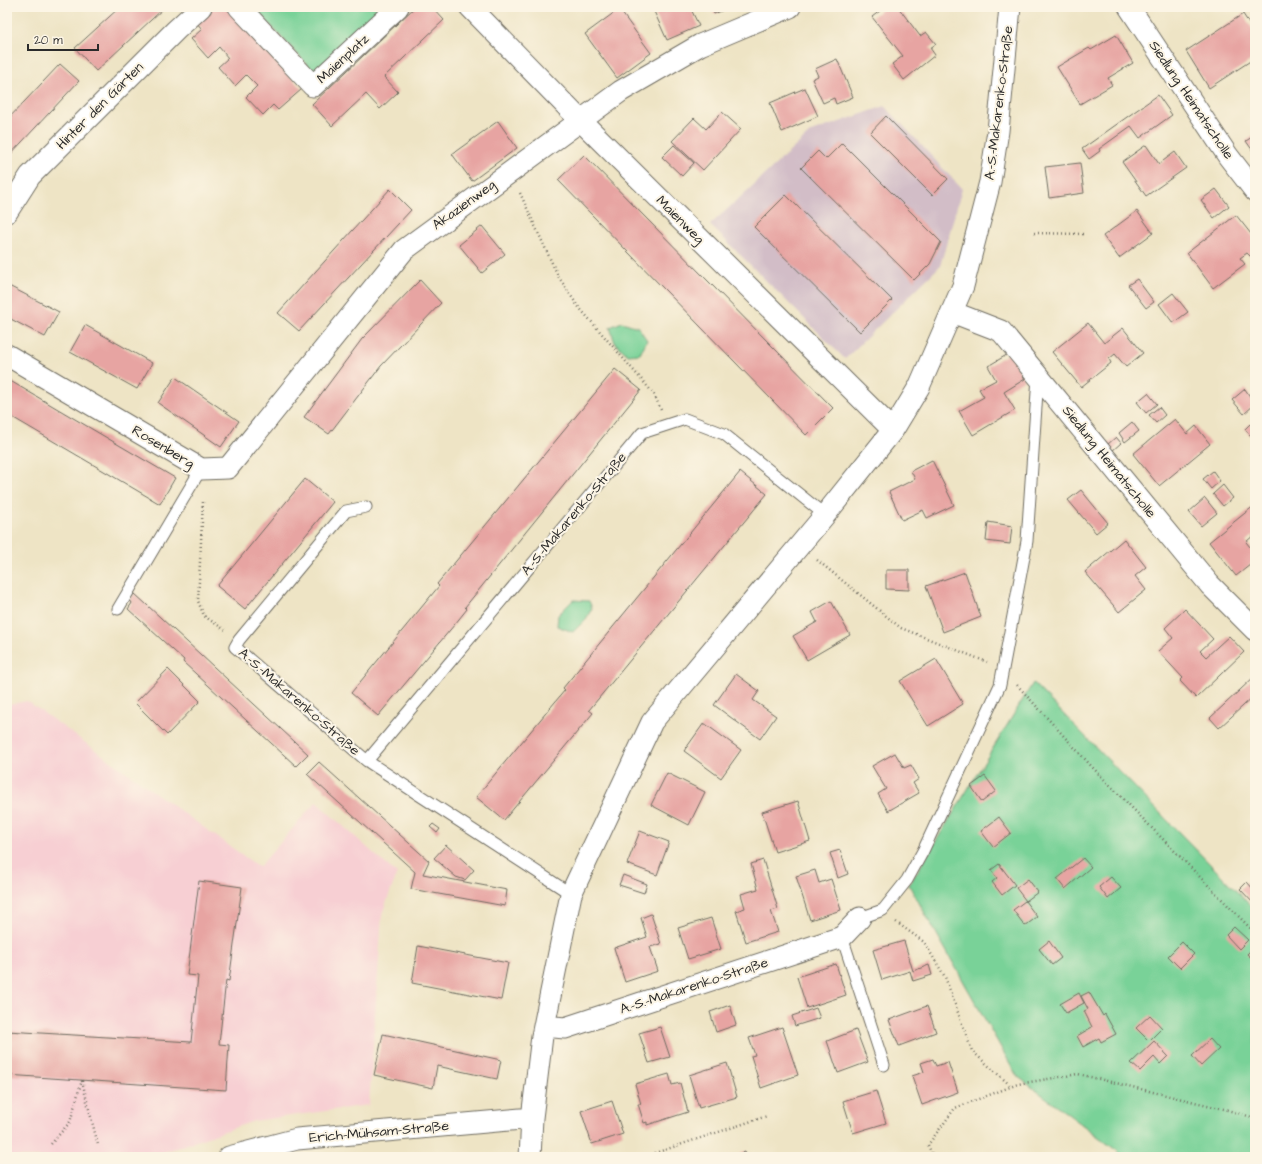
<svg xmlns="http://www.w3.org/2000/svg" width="1262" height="1164" font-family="'Architects Daughter',sans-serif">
<rect width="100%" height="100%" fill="#fcf5e5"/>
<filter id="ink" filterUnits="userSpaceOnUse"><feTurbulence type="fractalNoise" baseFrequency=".025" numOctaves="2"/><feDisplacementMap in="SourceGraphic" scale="8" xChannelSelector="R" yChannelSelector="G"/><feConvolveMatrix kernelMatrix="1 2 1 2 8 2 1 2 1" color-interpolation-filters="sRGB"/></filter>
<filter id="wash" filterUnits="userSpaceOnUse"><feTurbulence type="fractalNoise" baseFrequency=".012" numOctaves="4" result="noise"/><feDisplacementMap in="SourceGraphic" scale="16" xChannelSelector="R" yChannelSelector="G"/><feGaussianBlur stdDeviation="0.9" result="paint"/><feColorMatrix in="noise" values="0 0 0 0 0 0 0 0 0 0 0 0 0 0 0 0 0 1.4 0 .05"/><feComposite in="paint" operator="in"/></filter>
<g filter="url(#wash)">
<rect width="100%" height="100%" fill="#eee4c5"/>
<!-- built -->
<path fill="#f7cfd3" d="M27,701L259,867L316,802L397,874L382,914L369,1105L254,1121L150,1157H7V705Z"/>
<!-- industrial -->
<path fill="#d2bdc7" d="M885,106L962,189L940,266L845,359L710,225L811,132Z"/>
<!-- green -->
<path fill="#79d298" stroke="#527e62" d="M253,7H384L315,73Z
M622,322L638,327L647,340L640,354L628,355L615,343L610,327Z
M573,600L589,601L592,608L586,619L573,632L557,626L558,615Z
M1033,683L1255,910V1157H1114L1120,1153L1017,1076L909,885Z"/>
<g id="blocks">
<!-- building -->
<path fill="#e7a4a2" d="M120,7H165L96,71L75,48Z
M211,7H225L302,89L278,110L273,105L263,115L246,97L257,86L246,75L235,86L218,67L228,58L219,47L208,58L191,39L202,29L196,22Z
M415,7H432L444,20L384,77L398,92L380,109L366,94L332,126L312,104Z
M652,7H690L699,26L667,40Z
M711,7H731L714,14Z
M885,7H898L920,36L926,32L936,44L930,48L935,55L904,80L892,64L903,56L872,17Z
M619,9L651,53L617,78L585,34Z
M1243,14L1255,33V58L1209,88L1186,51Z
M1116,35L1133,63L1108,78L1112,85L1080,104L1057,67L1089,48L1091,50Z
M837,59L853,97L836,104L834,98L823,103L812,79L818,76L815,69Z
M60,64L79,81L7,158V120Z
M805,88L818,116L782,132L770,103Z
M1158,95L1172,115L1140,138L1131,126L1099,149L1100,151L1089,159L1082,149Z
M722,112L741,129L703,170L672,141L694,118L706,129Z
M886,116L948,179L932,195L870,133Z
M498,121L517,148L472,181L452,154Z
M1255,135V154L1246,141Z
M842,143L941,242L930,264L914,280L801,168L818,151L826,159Z
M674,145L694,163L682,176L662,157Z
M1146,145L1159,164L1175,152L1186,168L1146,196L1122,162Z
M584,155L833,408L806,435L558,180Z
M1080,163L1084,193L1049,198L1045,167Z
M390,189L411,210L299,331L278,313Z
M1216,189L1229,206L1214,218L1201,200Z
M786,195L892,300L860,332L754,227Z
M1137,211L1153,233L1119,258L1103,236Z
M1236,215L1255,239V253L1250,256L1247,253L1240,258L1245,264L1213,288L1187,253Z
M482,226L505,254L482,273L459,245Z
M1137,279L1154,302L1146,308L1128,285Z
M420,280L441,303L381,366L329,434L304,417L362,339Z
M7,285L59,312L45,337L7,317Z
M1173,293L1188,312L1173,323L1159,304Z
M1088,323L1104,343L1123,328L1143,353L1126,367L1115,354L1109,359L1111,363L1081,387L1052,352Z
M85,325L152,363L137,389L70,352Z
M1010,353L1025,379L1004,392L1015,410L973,435L959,411L984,397L979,389L996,380L988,366Z
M615,369L641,390L465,607L467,609L455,624L378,716L351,693L439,586L437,584Z
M175,377L239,421L221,447L158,403Z
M7,379L175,478L160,504L7,414Z
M1245,389L1255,404L1244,414L1232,400Z
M1148,393L1157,404L1146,413L1137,402Z
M1159,407L1165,415L1156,423L1149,415Z
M1175,419L1187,434L1196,426L1210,444L1159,486L1133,454Z
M1132,422L1139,431L1125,442L1119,433Z
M1250,424L1255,430V441L1245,429Z
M1116,437L1121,443L1112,451L1107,445Z
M932,460L954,505L927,518L923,510L902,520L889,492L915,479L911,471Z
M1213,471L1220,481L1211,489L1203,479Z
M740,472L767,494L589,710L593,713L504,820L476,797L565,690L563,688Z
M305,479L333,502L245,609L217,586Z
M1223,485L1233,498L1223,506L1213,494Z
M1081,490L1108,523L1096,533L1068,500Z
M1205,498L1217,513L1201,526L1189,512Z
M1255,505V534L1246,542L1255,553V561L1236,576L1209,542Z
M988,522L1012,526L1010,544L986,541Z
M1124,539L1146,567L1135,576L1146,590L1119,612L1085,572Z
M886,570H909V590L886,589Z
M965,572L981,617L943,632L926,586Z
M134,593L308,754L296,766L183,662L184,660L128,609L132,603L130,600Z
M831,601L850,635L807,660L793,636L817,622L812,612Z
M1185,609L1213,639L1200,651L1206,657L1229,636L1244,652L1196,698L1180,681L1183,678L1158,651L1173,638L1165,628Z
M936,659L963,704L928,726L900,681Z
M168,669L200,701L167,735L135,703Z
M736,674L759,691L753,700L776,716L760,739L714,705Z
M1255,676V695L1219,728L1210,718Z
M704,723L741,750L721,778L684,751Z
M895,753L904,768L911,765L919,779L913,783L919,793L888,811L878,794L886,789L872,766Z
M319,762L429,861L423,874L507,890L505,906L411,889L415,872L307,774Z
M667,773L705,792L689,825L651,805Z
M985,776L996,791L982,802L971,786Z
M798,801L810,841L775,852L762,812Z
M999,817L1011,833L993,847L981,831Z
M433,824L440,829L437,833L430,827Z
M640,831L669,842L657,875L627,864Z
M446,845L474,870L465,880L456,877L434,858Z
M840,850L848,874L838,878L830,853Z
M1083,858L1091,867L1065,889L1057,879Z
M763,860L778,909L771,911L778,932L746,942L736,911L745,908L741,894L758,889L751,864Z
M999,864L1015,885L1002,895L992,882L997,878L991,870Z
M815,870L819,883L831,879L841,910L810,920L796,876Z
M623,875L647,884L644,893L619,885Z
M1111,877L1121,888L1108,899L1099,887Z
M1028,879L1038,892L1026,901L1016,888Z
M199,881L242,887L229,981L226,980L219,1044L229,1045L226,1090L7,1075V1031L191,1042L198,976L187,975Z
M1247,882L1255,891V905L1240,889Z
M1025,901L1037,917L1025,926L1013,910Z
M651,914L661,944L650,947L658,971L625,982L614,948L647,937L641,918Z
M711,918L721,949L688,959L678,928Z
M1234,927L1248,940L1239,949L1226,935Z
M904,941L913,971L929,965L932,975L913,981L910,971L882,980L873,950Z
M1049,941L1061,958L1052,965L1039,949Z
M1182,942L1194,954L1180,968L1168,956Z
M418,946L508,963L501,1000L412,983Z
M1255,946V961L1247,954Z
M836,964L846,995L807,1008L797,977Z
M1089,992L1103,1016L1105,1014L1116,1034L1101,1042L1099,1038L1083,1047L1077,1036L1092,1027L1084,1011L1088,1009L1081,996Z
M1079,993L1084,1003L1066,1013L1060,1004Z
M730,1005L736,1025L716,1032L710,1012Z
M927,1006L936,1032L899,1046L889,1020Z
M816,1008L820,1018L795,1026L792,1016Z
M1150,1015L1162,1028L1149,1041L1136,1028Z
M660,1027L670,1057L649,1063L639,1033Z
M782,1027L798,1075L761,1088L751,1056L755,1055L749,1038Z
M856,1030L868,1062L838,1073L827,1041Z
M383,1034L501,1060L497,1079L437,1066L433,1088L374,1075Z
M1210,1039L1219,1049L1201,1066L1192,1056Z
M1154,1041L1168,1056L1160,1064L1154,1057L1140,1071L1131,1063Z
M933,1059L936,1066L948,1062L958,1092L922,1105L912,1076L924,1072L921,1063Z
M727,1063L737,1097L699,1108L689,1075Z
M669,1074L672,1085L680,1083L688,1112L647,1125V1122L644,1123L638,1104H641L635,1084Z
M876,1091L886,1123L853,1133L843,1101Z
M612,1101L623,1134L592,1144L581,1111Z
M745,1152L747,1157H732Z"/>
</g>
</g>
<g filter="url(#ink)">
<use href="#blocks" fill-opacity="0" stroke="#6f6c61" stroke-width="1"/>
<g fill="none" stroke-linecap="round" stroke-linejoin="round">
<defs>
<path id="service" d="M366,507L346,511L239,640L235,647L367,761L571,894
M118,609L201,469
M367,761L642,433L685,419L724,434L825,515
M860,918L883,910L907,880L923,851L1000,685L1027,541L1038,377
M842,937L884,1065"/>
<path id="minor" d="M239,7L313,86L398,7
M470,7L580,120L893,430
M1129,7L1228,156L1255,191
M7,212L30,176L176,30L201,7
M952,312L1001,331L1210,585L1255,630
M7,355L201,469L228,468L404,250L621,91L700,45L790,7
M544,1026L565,1028L842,937L860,918
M229,1157L297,1139L532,1118
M530,1157L532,1118L542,1036L571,894L652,722L825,515L893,430L919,387L963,286L990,182L998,131L1010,7"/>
</defs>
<!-- service casing -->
<use href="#service" stroke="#6f6c61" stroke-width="13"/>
<!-- minor casing -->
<use href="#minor" stroke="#6f6c61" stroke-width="23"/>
<!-- path -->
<path stroke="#6f6c61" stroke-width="2.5" stroke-dasharray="1 3" stroke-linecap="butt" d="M520,193L558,276L577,305L654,394L661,410
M1034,233L1085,234
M203,502L198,601L204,616L225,630
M817,560L901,628L987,662
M1017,685L1094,769L1255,933
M896,922L924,942L945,977L972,1051L1011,1086
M82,1081L98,1145
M51,1144L70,1122L82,1080
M643,1157L767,1116
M933,1157L928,1145L955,1108L1018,1084L1078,1074L1224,1109L1255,1118"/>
<!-- service -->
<use href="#service" stroke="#fff" stroke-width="11"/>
<!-- minor -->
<use href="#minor" stroke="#fff" stroke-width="21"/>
</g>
</g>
<g text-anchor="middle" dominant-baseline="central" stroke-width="4" stroke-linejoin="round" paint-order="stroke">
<!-- street labels -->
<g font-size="14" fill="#2b2b2b" stroke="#fcf5e5">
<text transform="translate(343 59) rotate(-43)">Maienplatz</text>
<text transform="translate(1191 100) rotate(56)">Siedlung Heimatscholle</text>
<text transform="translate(999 103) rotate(-83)">A.-S.-Makarenko-Straße</text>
<text transform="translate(100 106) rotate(-45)">Hinter den Gärten</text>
<text transform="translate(464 205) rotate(-36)">Akazienweg</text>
<text transform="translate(680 220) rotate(45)">Maienweg</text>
<text transform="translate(163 447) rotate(31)">Rosenberg</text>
<text transform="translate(1109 462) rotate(51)">Siedlung Heimatscholle</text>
<text transform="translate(574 514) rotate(-50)">A.-S.-Makarenko-Straße</text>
<text transform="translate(299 702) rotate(41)">A.-S.-Makarenko-Straße</text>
<text transform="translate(694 986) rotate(-18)">A.-S.-Makarenko-Straße</text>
<text transform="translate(379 1132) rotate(-5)">Erich-Mühsam-Straße</text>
</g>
</g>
<!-- margin -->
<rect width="1262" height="1164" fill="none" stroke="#fcf5e5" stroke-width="24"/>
<!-- scale -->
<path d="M28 44v6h70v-6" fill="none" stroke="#2b2b2b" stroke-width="2"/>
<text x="34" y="44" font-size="12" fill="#2b2b2b" stroke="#fcf5e5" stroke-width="3" paint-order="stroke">20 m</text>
</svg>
